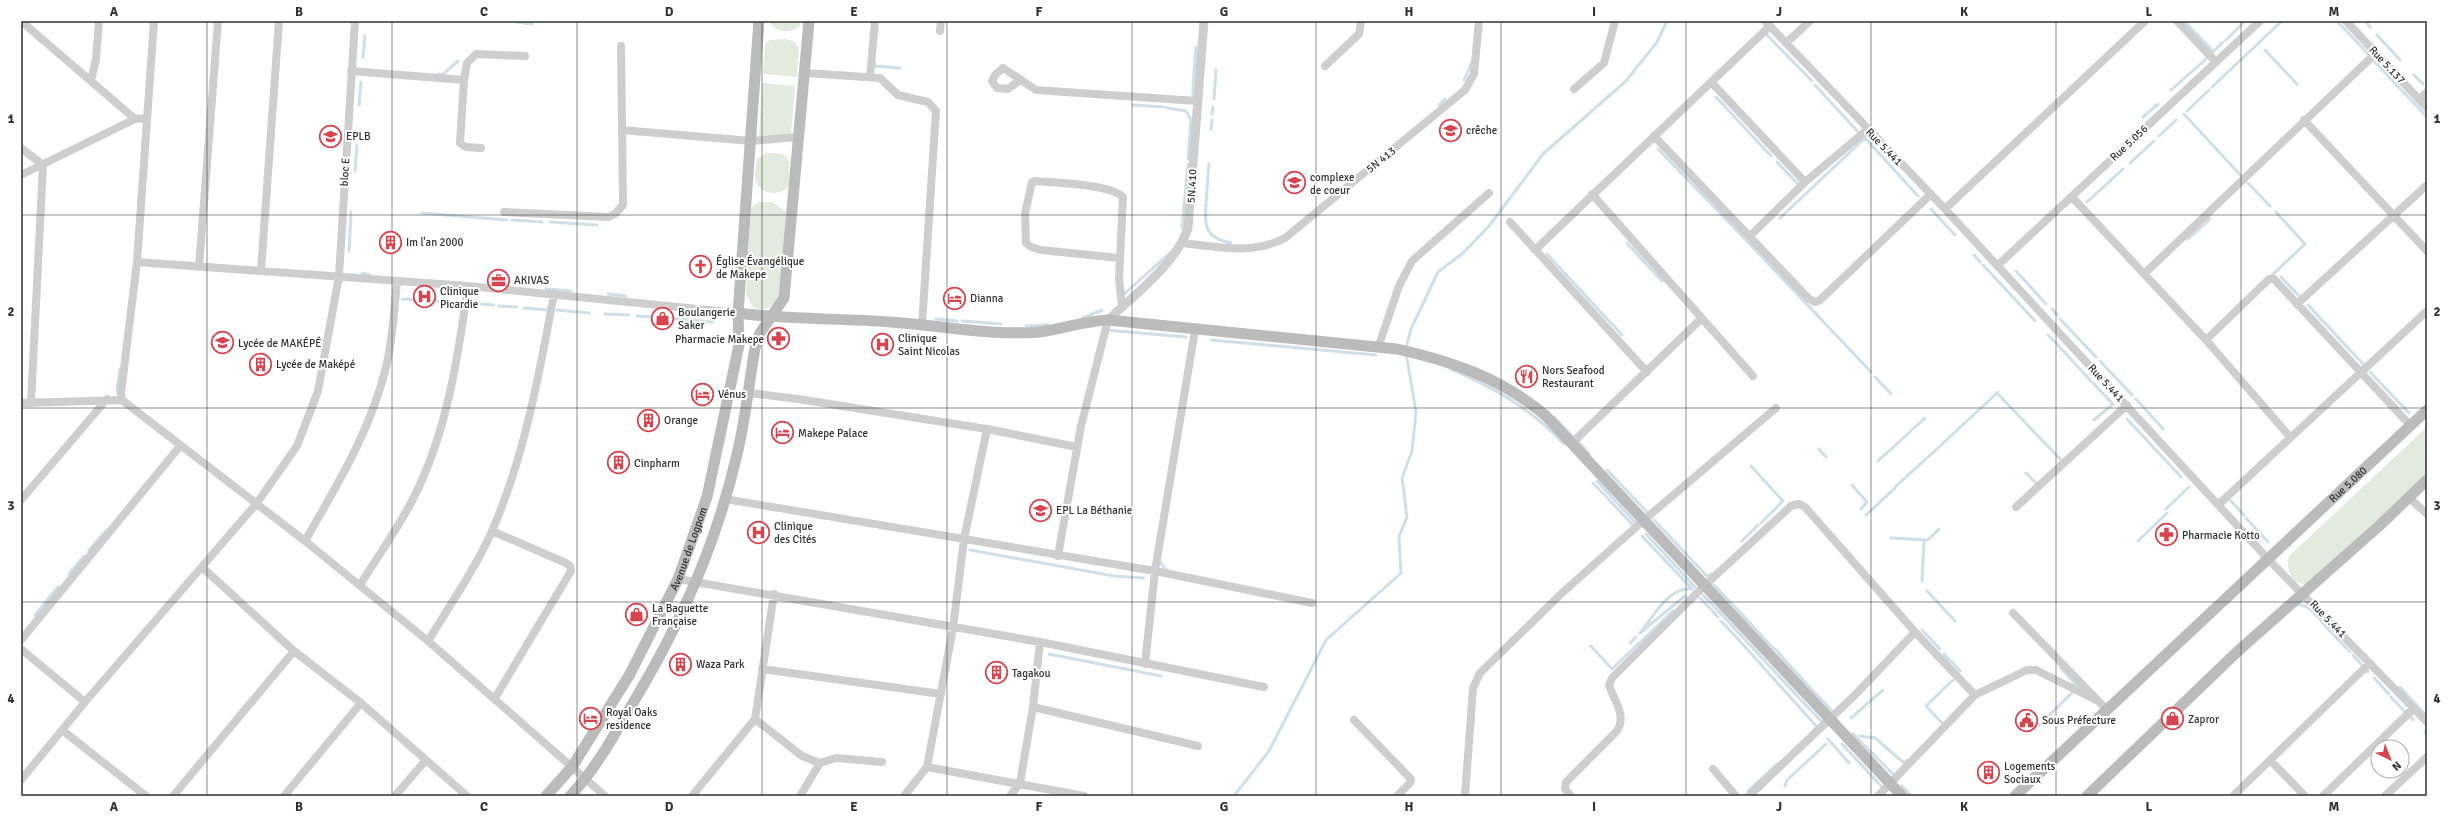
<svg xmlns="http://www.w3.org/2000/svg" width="2448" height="817" font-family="Signika,sans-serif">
<rect width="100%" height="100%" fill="#fff"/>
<!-- green -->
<path fill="#e4eade" d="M800,21V26C790,35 777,32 769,22Z
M785,39L793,41L799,47L797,77L763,74L765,45L769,40Z
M762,83L795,86L791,134L759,137Z
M766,153C783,153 791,153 789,172C789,177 790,184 787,188C779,197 758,193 756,181C754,174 756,166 757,159Z
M759,202H773L786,212L780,296C772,307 765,314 752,306L746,294L751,209L754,204Z
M2427,427V473L2313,581L2306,585C2292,583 2285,570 2289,556Z"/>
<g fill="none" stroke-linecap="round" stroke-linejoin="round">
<!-- stream -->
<path stroke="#cfdfea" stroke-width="3" d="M2184,21L2212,50
M2337,21L2371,57
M2365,21L2370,27
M516,22L532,24
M1765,33L1812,81
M2377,35L2400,60
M2226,40L2245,21
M2265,50L2297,84
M2211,54L2223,42
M363,57L365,36
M2375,62L2427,117
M875,64L874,66L900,68
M439,74L442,75L458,61
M2414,75L2423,84
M1464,80L1472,62
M1815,85L1860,134
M1193,86L1196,47
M2212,87L2282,21
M2171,90L2207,58
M1193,96V88
M1716,97L1771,156
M1214,99L1216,70
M359,105L361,82
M1133,105L1164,107
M1439,105L1445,99
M1167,108L1186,111L1191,120L1188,159
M2187,111L2209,90
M1212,114L1213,107
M2184,114L2244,179
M2143,117L2158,104
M1211,129L1212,120
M2159,136L2176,120
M1658,149L1745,239
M1777,162L1797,183
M2130,163L2154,141
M355,171L357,145
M1208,174L1209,164
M2248,183L2270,206
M1207,190L1208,176
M1206,202L1207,192
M2087,202L2123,169
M1206,204C1204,227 1206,238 1231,243
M1931,209L1955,235
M422,213L507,220
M1780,218L1865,138L1918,196
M512,220L542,222
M550,222L597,225
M1182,228L1188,165
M2427,238V239
M2188,239L2210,219
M1746,240L1871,372
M1627,243L1662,281
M349,251L351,212
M1547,254L1622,335
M1974,255L1980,262
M1983,265L2023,308
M2016,271L2046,304
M362,273L370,275
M2281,277L2302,299
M2269,278L2305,244L2276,212
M546,289L571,291
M608,294L626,296
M1123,295L1171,252
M402,299L423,300
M427,300L462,303
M466,303L494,305
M2308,305L2364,365
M499,306L517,307
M524,308L549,310
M2024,309L2035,321
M2052,309L2057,315
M557,310L589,313
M605,314L629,315
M637,316L652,317
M655,317L712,322
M1083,318L1102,310
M936,319L957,321
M2060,319L2096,357
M962,321L1001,324
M1026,326L1048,325
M1106,330L1186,337
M2048,335L2054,341
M1211,340L1376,355
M2055,342L2091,381
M1406,348L1411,329L1438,272L1463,253L1489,226L1543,154L1626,81L1657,42L1667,21
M2100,361L2132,395
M1451,369C1495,388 1531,409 1564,444
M2370,372L2409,413
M1875,377L1891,394
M2093,383L2113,404L2094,420
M117,391L120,369
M1999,395L2060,459
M2136,399L2156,421
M1554,417L1572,436
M2127,419L2181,477
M2157,422L2163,429
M1577,440L1589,454
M1939,447L1998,392
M1819,449L1826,457
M1878,461L1925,418
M1751,466L1783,501L1761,523
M1607,470L1648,513
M2026,473L2038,485
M1597,481L1635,522
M1593,483L1633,525
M1852,485L1867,502L1861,509
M1896,486L1938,448
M2230,500L2244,515
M2166,509L2189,487
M1866,515L1895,488
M2246,518L2268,542
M1654,520L1707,576L1712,574
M1646,534L1695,587
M1642,536L1692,589
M1891,538L1928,540L1939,529
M1742,541L1758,525
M2138,541L2167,513
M89,550L105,532
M970,550L1114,576L1144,578
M1160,562L1167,571
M69,574L84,556
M1922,581L1924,541
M1714,585L1733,605
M1927,591L1955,621
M1703,595L1723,616
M1685,596L1640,633C1653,617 1669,586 1692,589
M1700,598L1718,617
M2296,605C2308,602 2320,620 2327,628
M1735,607L1773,648
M35,615L58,587
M1724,617L1762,658
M1721,621L1737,638
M1922,630L1940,649
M2329,630L2350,652
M1738,639L1817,727L1815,729
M1630,643L1636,637
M1591,646L1612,669L1673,611
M1775,649L1812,690
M1049,654L1161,676
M1944,654L1949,660
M2353,655L2368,672
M1763,659L1801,700
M1951,661L1960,671
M2374,678L2389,694
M2400,687L2408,696
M1813,691L1835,714
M2391,697L2406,713
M2409,697L2425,714
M1802,701L1822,722
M1851,718L1883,690
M2407,719L2410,716L2413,720
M1944,725L1926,706L1953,680
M2039,725L2078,687L2061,668
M2425,732L2427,735
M1853,734L1895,776
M1860,736L1875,738L1904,763L1907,760
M1828,739L1849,763
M1842,744L1882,787V790
M1785,786L1787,780L1826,744
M1902,786L1911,796
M1748,791L1777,764
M1234,796L1269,751L1326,640L1401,573L1399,537L1407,517L1402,478L1412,451L1416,412L1406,353"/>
<!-- minor -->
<path stroke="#cecece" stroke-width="8" d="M21,21L135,119
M154,21L137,262L121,393L122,400L305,541L428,641L605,796
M1765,21L1945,209L2268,559L2427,722
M2177,21L2216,62
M2346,21L2427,108
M940,31L941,21
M1786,43L1810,21
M1325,66L1359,34L1361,21
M351,71L464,80
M806,73L880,78L898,95L928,102L936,111L922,325
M870,77L875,21
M1020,80L1008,89L997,88L992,81L995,75L1003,68L1036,90L1197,101
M91,81L96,59L99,21
M1712,83L1805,182
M1574,89L1604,63L1615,21
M2419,100L2427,92
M2304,120L2427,251
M622,130L751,141L799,137
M1654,136L1809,299L1815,302L1820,300L1931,194
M21,148L43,165L31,403
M481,148L466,147L460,143L464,80L467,63L476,54L525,56
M21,175L135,119L147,118
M1592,194L1753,376
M2072,197L2206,340L2290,437
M1945,209L2145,21
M504,212L609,217L615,214L623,205L621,46
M1510,222L1647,372
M1750,236L1805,182L1867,130
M1183,243C1217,247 1253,255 1285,238L1465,90L1474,74L1479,21
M1535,250L1770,26
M1119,258L1041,250L1031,247L1026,243L1025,214L1032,182L1035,181C1055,183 1110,184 1123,197L1119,279L1122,306
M137,262L468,286L738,313
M1997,266L2260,21
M199,267L218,21
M261,270L279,21
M2144,274L2376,53
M2297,304L2427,185
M2206,340L2269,279H2274L2410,425
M1378,348L1399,286L1412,261L1489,193
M749,393L798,399L987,429L964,539L953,628L927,767L904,796
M21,403L122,400
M987,429L1077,447
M1572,443L1702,318
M2408,497L2427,514
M725,499L1155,571L1312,603
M21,500L107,399
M2219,504L2427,311
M2016,507L2127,405
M492,531L566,563L570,566L571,571L495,698
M305,541C337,485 371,430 386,367C393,339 394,309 397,282
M1058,556L1081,426L1108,320
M203,568L294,651L361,703L467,796
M678,579L1040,642L1264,687
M360,585C378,556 399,527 414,497C447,432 458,357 468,286
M2013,613L2107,710
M21,640L180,446
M428,641C450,605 475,569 492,531C525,455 539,375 554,294
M21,649L85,702
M1145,664L1155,571L1195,330
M762,669L941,694
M1033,707L1198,746
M755,719L802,756L820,763L836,758L882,762
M1354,720L1411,779L1410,783L1397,796
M62,730L146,796
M2270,760L2305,796
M927,767L1084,796
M1713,769L1736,796
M21,780L85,702L257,503L297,446L318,391L339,276L355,21
M173,796L294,651
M284,796L361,703
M395,796L426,760
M692,796L755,719L774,594
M800,796L820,763
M1010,796L1020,783L1033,707L1040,642
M1465,796L1473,688L1480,673L1562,593L1644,520L1776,408
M1571,796L1565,789L1566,782L1617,731C1627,715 1614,701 1609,685L1612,678L1704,586L1791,506L1799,504L1805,507L1915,632
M1749,796L1855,695L1915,632L1975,695
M1878,796L1975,695L2027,670H2036L2098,701
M2233,796L2370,663
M2323,796L2414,708
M2385,796L2427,757"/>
<!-- tertiary -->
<path stroke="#cecece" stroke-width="9" d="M1108,320C1135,294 1176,264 1188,228L1204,21"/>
<!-- secondary -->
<g stroke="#bbb" stroke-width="11">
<path d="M738,313C788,320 839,318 890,322C939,325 989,336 1039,332C1062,329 1084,321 1108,320L1397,349C1452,361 1503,379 1546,416L1902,796"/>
<path id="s1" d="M546,796L572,767L630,674L678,579L707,497L739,345L738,313L759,21"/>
<path d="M570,796C596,769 614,735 633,703C682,621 717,543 738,450C746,416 749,382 755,348L760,333L784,298L809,21"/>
<path id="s2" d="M2015,796L2427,410"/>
<path d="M2087,796L2238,651L2379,526L2427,480"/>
</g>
</g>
<!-- grid -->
<path fill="none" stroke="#313131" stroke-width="1" stroke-opacity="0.55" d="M207,21V796M392,21V796M577,21V796M762,21V796M947,21V796M1132,21V796M1316,21V796M1501,21V796M1686,21V796M1871,21V796M2056,21V796M2241,21V796M21,215H2427M21,408H2427M21,602H2427"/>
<!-- icons -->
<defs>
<symbol id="school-ring" viewBox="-11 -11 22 22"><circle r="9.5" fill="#fff" stroke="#d7444d" stroke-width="1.5"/><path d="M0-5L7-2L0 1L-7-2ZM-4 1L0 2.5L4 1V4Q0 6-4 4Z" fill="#d7444d"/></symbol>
<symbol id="building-ring" viewBox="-11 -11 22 22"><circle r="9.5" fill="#fff" stroke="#d7444d" stroke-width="1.5"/><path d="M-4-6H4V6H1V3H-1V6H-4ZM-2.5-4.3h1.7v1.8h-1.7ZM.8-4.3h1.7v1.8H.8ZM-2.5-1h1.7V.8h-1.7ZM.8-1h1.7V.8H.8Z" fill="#d7444d"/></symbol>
<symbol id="church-ring" viewBox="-11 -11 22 22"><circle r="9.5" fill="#fff" stroke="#d7444d" stroke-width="1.5"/><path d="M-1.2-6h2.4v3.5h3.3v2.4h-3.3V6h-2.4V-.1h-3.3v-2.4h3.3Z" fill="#d7444d"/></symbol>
<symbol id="office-ring" viewBox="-11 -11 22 22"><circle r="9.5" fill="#fff" stroke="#d7444d" stroke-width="1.5"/><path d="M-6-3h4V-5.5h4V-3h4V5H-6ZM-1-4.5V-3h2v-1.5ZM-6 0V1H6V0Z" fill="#d7444d"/></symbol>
<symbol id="hospital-ring" viewBox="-11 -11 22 22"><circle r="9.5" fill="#fff" stroke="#d7444d" stroke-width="1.5"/><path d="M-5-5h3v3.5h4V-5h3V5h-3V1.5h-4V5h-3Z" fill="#d7444d"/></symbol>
<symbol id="hotel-ring" viewBox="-11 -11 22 22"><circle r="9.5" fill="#fff" stroke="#d7444d" stroke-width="1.5"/><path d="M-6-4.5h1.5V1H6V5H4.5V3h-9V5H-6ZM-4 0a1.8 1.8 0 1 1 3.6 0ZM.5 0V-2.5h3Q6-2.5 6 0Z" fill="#d7444d"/></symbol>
<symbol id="shop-ring" viewBox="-11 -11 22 22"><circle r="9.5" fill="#fff" stroke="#d7444d" stroke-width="1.5"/><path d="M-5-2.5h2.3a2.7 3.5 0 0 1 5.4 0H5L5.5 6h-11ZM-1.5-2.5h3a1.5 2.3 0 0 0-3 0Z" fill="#d7444d"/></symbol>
<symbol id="pharmacy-ring" viewBox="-11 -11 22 22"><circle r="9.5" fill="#fff" stroke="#d7444d" stroke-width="1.5"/><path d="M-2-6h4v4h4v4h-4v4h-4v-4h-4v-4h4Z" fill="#d7444d"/></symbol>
<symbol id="restaurant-ring" viewBox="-11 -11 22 22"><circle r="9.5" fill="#fff" stroke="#d7444d" stroke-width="1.5"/><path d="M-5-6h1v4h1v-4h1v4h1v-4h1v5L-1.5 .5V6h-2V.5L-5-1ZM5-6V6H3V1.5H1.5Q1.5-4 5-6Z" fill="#d7444d"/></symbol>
<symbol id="civic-ring" viewBox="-11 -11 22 22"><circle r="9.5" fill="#fff" stroke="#d7444d" stroke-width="1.5"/><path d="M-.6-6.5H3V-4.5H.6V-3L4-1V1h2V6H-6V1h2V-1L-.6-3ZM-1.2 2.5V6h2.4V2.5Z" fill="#d7444d"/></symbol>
</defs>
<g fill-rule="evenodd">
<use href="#school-ring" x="1438" y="118" width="25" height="25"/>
<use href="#school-ring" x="318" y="124" width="25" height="25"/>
<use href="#school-ring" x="1282" y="170" width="25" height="25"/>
<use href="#building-ring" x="378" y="230" width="25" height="25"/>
<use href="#church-ring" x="688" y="254" width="25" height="25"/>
<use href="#office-ring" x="486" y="268" width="25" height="25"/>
<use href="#hospital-ring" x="412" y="284" width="25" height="25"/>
<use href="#hotel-ring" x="942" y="286" width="25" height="25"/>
<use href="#shop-ring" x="650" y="306" width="25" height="25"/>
<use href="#pharmacy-ring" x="766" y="326" width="25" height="25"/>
<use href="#school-ring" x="210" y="330" width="25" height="25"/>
<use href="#hospital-ring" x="870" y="332" width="25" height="25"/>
<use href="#building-ring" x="248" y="352" width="25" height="25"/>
<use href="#restaurant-ring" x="1514" y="364" width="25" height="25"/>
<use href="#hotel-ring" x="690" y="382" width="25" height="25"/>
<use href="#building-ring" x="636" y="408" width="25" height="25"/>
<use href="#hotel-ring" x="770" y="420" width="25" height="25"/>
<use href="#building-ring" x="606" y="450" width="25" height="25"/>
<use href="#school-ring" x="1028" y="498" width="25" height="25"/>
<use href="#hospital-ring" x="746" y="520" width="25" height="25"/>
<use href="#pharmacy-ring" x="2154" y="522" width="25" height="25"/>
<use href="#shop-ring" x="624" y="602" width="25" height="25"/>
<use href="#building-ring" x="668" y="652" width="25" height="25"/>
<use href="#building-ring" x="984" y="660" width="25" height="25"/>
<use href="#hotel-ring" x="578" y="706" width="25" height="25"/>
<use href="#shop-ring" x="2160" y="706" width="25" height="25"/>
<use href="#civic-ring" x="2014" y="708" width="25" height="25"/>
<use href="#building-ring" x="1976" y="760" width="25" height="25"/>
</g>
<g text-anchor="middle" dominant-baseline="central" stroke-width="4" stroke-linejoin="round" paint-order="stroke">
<!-- street labels -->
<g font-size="11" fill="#313131" stroke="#fff">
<text transform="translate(2387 65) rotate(47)">Rue 5.137</text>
<text transform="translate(2129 143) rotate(-43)">Rue 5.056</text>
<text transform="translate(1884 147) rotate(46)">Rue 5.441</text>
<text transform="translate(1381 160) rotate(-39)">5N 413</text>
<text transform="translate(345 172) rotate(-87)">bloc E</text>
<text transform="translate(1192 186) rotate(-87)">5N.410</text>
<text transform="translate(2106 383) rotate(47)">Rue 5.441</text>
<text stroke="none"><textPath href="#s2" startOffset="456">Rue 5.080</textPath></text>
<text stroke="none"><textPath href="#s1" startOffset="287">Avenue de Logpom</textPath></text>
<text transform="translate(2328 619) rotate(46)">Rue 5.441</text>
</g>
<!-- poi labels -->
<g font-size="11" fill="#313131" stroke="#fff" text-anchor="start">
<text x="1466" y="130">crêche</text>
<text x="346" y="136">EPLB</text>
<text x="1310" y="177">complexe<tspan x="1310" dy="13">de coeur</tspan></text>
<text x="406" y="242">Im l'an 2000</text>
<text x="716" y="261">Église Évangélique<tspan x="716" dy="13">de Makepe</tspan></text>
<text x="514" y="280">AKIVAS</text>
<text x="440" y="291">Clinique<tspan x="440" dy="13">Picardie</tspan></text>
<text x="970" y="298">Dianna</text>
<text x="678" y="312">Boulangerie<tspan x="678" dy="13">Saker</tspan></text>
<text x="898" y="338">Clinique<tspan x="898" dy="13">Saint Nicolas</tspan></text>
<text x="764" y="339" text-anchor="end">Pharmacie Makepe</text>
<text x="238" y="343">Lycée de MAKÉPÉ</text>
<text x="276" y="364">Lycée de Maképé</text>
<text x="1542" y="370">Nors Seafood<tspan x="1542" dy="13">Restaurant</tspan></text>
<text x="718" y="394">Vénus</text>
<text x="664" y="420">Orange</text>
<text x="798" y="433">Makepe Palace</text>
<text x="634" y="463">Cinpharm</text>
<text x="1056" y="510">EPL La Béthanie</text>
<text x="774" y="526">Clinique<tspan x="774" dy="13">des Cités</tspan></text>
<text x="2182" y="535">Pharmacie Kotto</text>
<text x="652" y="608">La Baguette<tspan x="652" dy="13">Française</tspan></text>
<text x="696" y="664">Waza Park</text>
<text x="1012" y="673">Tagakou</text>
<text x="606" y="712">Royal Oaks<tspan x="606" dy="13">residence</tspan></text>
<text x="2188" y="719">Zapror</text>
<text x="2042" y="720">Sous Préfecture</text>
<text x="2004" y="766">Logements<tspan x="2004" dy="13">Sociaux</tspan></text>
</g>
</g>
<!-- border -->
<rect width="2448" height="817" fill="none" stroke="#ffffff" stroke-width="44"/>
<!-- north arrow -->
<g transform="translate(2390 759) rotate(137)"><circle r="19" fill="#ffffff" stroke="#adadad"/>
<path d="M0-3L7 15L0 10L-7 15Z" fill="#d7444d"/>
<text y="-6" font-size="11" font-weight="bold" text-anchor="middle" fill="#313131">N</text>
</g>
<rect x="22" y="22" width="2404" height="773" fill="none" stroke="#313131" stroke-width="1.5"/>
<g font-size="13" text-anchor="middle" font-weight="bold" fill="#313131">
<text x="114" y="16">A</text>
<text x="299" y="16">B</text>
<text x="484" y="16">C</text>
<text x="669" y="16">D</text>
<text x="854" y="16">E</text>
<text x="1039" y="16">F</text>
<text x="1224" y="16">G</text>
<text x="1409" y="16">H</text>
<text x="1594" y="16">I</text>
<text x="1779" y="16">J</text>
<text x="1964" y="16">K</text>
<text x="2149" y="16">L</text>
<text x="2334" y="16">M</text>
<text x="11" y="123">1</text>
<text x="2437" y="123">1</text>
<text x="11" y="316">2</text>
<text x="2437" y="316">2</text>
<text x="11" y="510">3</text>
<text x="2437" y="510">3</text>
<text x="11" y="703">4</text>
<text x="2437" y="703">4</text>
<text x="114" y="811">A</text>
<text x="299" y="811">B</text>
<text x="484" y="811">C</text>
<text x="669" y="811">D</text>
<text x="854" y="811">E</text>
<text x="1039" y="811">F</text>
<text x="1224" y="811">G</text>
<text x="1409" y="811">H</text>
<text x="1594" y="811">I</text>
<text x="1779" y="811">J</text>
<text x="1964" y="811">K</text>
<text x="2149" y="811">L</text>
<text x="2334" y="811">M</text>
</g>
</svg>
